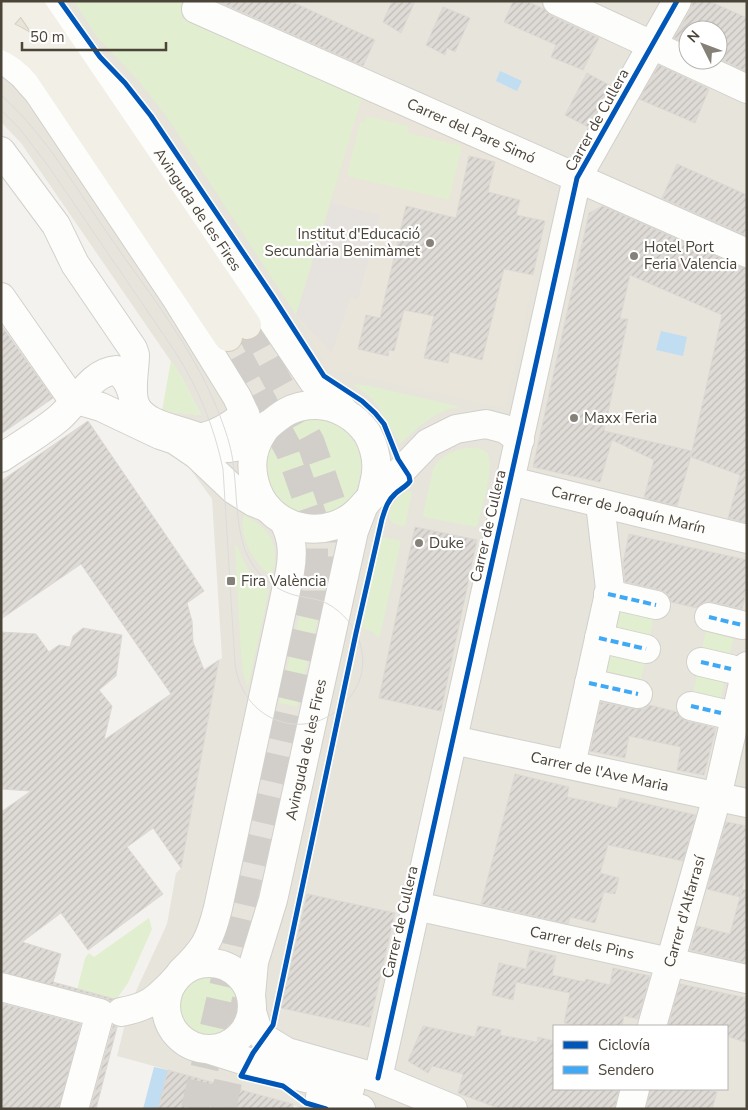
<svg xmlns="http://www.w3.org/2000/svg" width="748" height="1110" font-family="'Nunito Sans',sans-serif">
<defs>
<pattern id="building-hatch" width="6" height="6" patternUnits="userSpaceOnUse" patternTransform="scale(1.25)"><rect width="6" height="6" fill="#dedbd6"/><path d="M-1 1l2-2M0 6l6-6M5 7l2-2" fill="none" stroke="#c0bdb8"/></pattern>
</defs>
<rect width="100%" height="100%" fill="#f4f2ee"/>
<!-- residential -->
<path fill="#e7e4dc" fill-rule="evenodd" d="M1,1H747V1109H303L282,1101L117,1056L130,1004L167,924L176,873L181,868L219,660L222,658L212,499L188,466L177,458L158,449L162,411L201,415L181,376L21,143L1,122ZM688,30H718V60H688ZM554,1026H727V1089H554Z"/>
<!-- education -->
<path fill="#eae5da" d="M362,98L545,179L552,194L505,408L328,369L296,315Z"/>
<!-- green -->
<path fill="#e1eecf" d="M74,1H178L187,6L181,18L362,98L296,315L167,117L137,79L97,37Z
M366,116L409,126L408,133L462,146L449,200L347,176L360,122L364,123Z
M171,360L181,376L201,415L162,411Z
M352,384L370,386L461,407C436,409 417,428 400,444L377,405L370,397Z
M318,418L337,424L346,431L358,447L362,467L357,488L352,498L344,506L334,512L312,517L281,507L263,478L267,445L273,436L298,420Z
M466,448C473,448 481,447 486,452C497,462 481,511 477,526L476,527L424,517L423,515L433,469C440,456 452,451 466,448Z
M408,490L412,493L405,526C401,526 396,525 393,523C380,513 400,495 408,490Z
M244,514C272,532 280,543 272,577C254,564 238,536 244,514Z
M382,537L401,541L380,636L377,637L373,632L364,629L361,625L379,540Z
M237,545C244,564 252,579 269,590L248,687L243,673L241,656L235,546Z
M310,565L330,569L325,590L306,585Z
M301,609L319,614L297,707L279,703Z
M612,610H655L649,641L607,631Z
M707,624L734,635L729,660L701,654Z
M603,648L646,657L639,689L598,672Z
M698,669L726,676L720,702L692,700Z
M149,918L152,929L128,983L116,1000L77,990L85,958L89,953L94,957Z
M177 1006a32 32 0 1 1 64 0a32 32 0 1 1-64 0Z"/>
<!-- parking -->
<path fill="#e6e3df" d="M331,203L380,215L358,300L350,298L332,353L296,315Z
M267,731L298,738L260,910L229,904Z"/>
<!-- water -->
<path fill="#c0ddf1" d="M500,71L522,81L517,91L496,81Z
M661,331L687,337L683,356L656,350Z
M154,1067L168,1070L158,1109H143Z"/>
<!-- building -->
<path fill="url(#building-hatch)" stroke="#dcd9d4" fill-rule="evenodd" d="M217,1H290L375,40L363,66Z
M392,1H415L401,33L383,22Z
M513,1H526L544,9L550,15L599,38L583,70L551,57L556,45L504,22Z
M693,1H709L747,18V72L718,58V30H688V44L674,38L691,9Z
M443,7L470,18L455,52L447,48L445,55L426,45Z
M659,65L709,89L695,123L639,99Z
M587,73L611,86L588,127L565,115Z
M469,156L495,162L488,192L520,200L516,215L545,221L533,275L504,269L482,360L450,352L448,363L424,358L434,316L404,310L394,351L389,350L388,356L358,349L366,315L380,318L406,206L456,218Z
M677,164L747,195V236L662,198Z
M603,206L741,267L747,268V523L728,518L740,475L691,457L692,452L677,506L644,498L654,460L612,440L600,482L533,467L589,213ZM630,275L722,315L692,451L604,431L628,319H620Z
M1,325L53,398L1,434Z
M88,421L204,591L187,603L192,621L193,642L204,670L219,660L181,868L153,828L127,847L163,894L88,950L61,913L22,942L61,954L53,982L114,999L110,1001L104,998L1,972V812L31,791L1,789V632L36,634L49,652L59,645L70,647L73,636L83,628L122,635L116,676L99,690L112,706L104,740L171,694L81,564L1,619V481Z
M415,527L477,540L441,711L379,698Z
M629,534L747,560V588L742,609L712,602H704L697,608L671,602L667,594L660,590L625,582L623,563Z
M601,702L635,709H643L649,705L677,712L681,718L687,721L716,728L704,775L677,770L681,747L629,736L625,758L590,751Z
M515,774L569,787L567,797L592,802L617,808L620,798L696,815L683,861L608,845L600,873L619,878L615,894L604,892L595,923L570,917L568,924L481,904Z
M726,822L747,826V870L740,897L707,889Z
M742,889L747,890V963L690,950L697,926L730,934Z
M307,894L395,913L369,1027L281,1008Z
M530,950L556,956L552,975L585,982L586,979L610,985L613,968L650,976L638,1019L624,1016L622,1026H578L564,1023L570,993L516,982L513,1000L492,995L499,963L526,969Z
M680,984L747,998V1043L727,1036V1026H668Z
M1,1003L81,1024L59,1109H1Z
M113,1025L117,1027L96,1109H90Z
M423,1026L475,1037L478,1026L501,1030L500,1035L537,1042L538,1037L554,1041V1089H619L615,1109H500L458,1093L463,1074L432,1066L428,1073L408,1061Z
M168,1070L293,1104V1109H158Z
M650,1089H701L717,1092L712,1109H646Z"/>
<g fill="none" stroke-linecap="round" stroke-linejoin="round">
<!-- major-tunnel -->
<path stroke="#d2cfca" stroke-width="28" stroke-dasharray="28 14" stroke-linecap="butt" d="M247,325L311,443L336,515V585
M195,1109L314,593V520L290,452L228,337
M222,1109L249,986"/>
<defs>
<g id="minor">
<path id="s1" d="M45,1L84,57L111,86L132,112L313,381L343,410"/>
<path d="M557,1L747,89"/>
<path id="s2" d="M196,9L747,253"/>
<path d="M1,57L23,75L38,92L176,298L237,397L245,414L250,428L253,453"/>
<path d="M1,151L56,225L75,264L133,349L135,355C135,368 130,391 135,404C143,426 181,429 200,438C206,441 213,447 220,448C224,449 230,448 235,447C267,437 276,404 316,405C336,405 356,417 367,433C376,449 379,466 374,484C373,488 372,494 370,498C367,502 363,506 360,509C329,542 273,532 257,490C248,465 252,444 269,424"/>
<path d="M1,297L68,393L77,400L101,407L160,435L175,440L197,455L234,490L253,502L268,508"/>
<path d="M199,438C217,435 231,426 245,414"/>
<path d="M1,458C20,445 41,433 59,418C78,402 90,372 117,370C127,378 130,386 133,397"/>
<path id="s3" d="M511,481L747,539"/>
<path d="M370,498L404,468L428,443L456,429L486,424L505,429L520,440"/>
<path d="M608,594L656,605"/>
<path d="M709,617L742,625"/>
<path d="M599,638L646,649"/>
<path d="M701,662L731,669"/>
<path d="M589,683L638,694"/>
<path d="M691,706L721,713"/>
<path id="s4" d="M453,740L747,803"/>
<path d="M571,765L610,589L600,503"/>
<path id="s5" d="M416,906L747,979"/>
<circle cx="209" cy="1006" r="43"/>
<path d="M181,972C205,949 210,940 218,908L290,572C293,554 293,539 284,522"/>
<path d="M1,987L100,1013L74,1109"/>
<path id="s6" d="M251,995L254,962L273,900L354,531L364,505"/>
<path d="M121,1012C147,1007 155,1001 173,982"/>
<path d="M252,1012L258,1031L264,1038L287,1052L378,1078L453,1109"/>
<path id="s7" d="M652,1026L717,797L747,666"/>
<path d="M207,1049L281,1072L350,1089"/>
<path d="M378,1078L577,178L677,1"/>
<path d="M320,1097L361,1109"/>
<path d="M630,1109L635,1089"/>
</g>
<path id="major" d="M27,1L247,325
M1,18L16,1
M1,34C20,41 35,52 47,67L228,337"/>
</defs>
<!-- minor casing -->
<use href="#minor" stroke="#d2d0cb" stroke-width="30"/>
<!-- major casing -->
<use href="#major" stroke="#d6cebb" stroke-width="30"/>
<!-- minor -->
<use href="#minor" stroke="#fdfdfc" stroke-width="28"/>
<!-- major -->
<use href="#major" stroke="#f2efe6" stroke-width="28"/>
<!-- tram -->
<path stroke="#dbdbda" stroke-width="1" d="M1,95C45,134 75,187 108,234C150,295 200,356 224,427C229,441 233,456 234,471C237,496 236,522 244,547C252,571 272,590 298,596C308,598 319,599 328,604C359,621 374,662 353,693C317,747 243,727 235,664L223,469C214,426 198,387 174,350L49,167L20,129L1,110"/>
<!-- quiet -->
<path stroke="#3fa9f5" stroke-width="4" stroke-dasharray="8 4" stroke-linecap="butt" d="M608,594L656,605
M709,617L742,625
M599,638L646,649
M701,662L731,669
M589,683L638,694
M691,706L721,713"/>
<defs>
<path id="cycleway" d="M60,1L100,57L125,83L151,116L273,297L324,376L362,401L375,413L384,424L398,459L409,476L410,481C406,487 400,489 395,494C387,501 385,510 382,519L356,633L273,1025L253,1053L241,1076L283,1086L306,1103L326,1109
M378,1078L577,178L677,1"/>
</defs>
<!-- cycleway casing -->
<use href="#cycleway" stroke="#fff" stroke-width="8"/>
<!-- cycleway -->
<use href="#cycleway" stroke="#0057b8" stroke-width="5"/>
</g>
<!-- markers -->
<g fill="#868178" stroke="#fff" stroke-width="2">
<circle cx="430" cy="243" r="5"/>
<circle cx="634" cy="256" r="5"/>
<circle cx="574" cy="418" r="5"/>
<circle cx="419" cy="543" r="5"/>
<rect x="226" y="576" width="10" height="10" rx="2.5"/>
</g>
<g text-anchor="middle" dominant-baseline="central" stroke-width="4.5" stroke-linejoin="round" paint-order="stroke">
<!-- street labels -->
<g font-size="15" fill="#4b4439" stroke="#fff">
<text transform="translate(597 120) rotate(-61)">Carrer de Cullera</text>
<text stroke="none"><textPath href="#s2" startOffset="301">Carrer del Pare Simó</textPath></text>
<text stroke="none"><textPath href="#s1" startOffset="259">Avinguda de les Fires</textPath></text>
<text stroke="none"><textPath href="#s3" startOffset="121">Carrer de Joaquín Marín</textPath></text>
<text transform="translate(488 526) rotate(-77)">Carrer de Cullera</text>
<text stroke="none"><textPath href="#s6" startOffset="252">Avinguda de les Fires</textPath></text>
<text stroke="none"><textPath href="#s4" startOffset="150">Carrer de l'Ave Maria</textPath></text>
<text stroke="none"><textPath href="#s7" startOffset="119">Carrer d'Alfarrasí</textPath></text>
<text transform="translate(400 922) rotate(-77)">Carrer de Cullera</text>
<text stroke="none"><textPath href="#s5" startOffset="170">Carrer dels Pins</textPath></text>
</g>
<!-- poi labels -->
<g font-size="15" fill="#4b4439" stroke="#fff" text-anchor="start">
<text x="420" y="234" text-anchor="end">Institut d'Educació<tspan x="420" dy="17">Secundària Benimàmet</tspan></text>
<text x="644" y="247">Hotel Port<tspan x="644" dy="17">Feria Valencia</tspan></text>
<text x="584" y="418">Maxx Feria</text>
<text x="429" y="543">Duke</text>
<text x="241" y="581">Fira València</text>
</g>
</g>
<!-- border -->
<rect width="748" height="1110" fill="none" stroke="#4b4439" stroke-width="5"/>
<!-- legend -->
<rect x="553" y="1025" width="175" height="65" fill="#ffffff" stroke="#b7b4b0"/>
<rect x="563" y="1041" width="25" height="8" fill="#0057b8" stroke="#b7b4b0"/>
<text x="598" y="1050" font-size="15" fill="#4b4439">Ciclovía</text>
<rect x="563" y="1066" width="25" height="8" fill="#3fa9f5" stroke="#b7b4b0"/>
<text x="598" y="1075" font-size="15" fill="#4b4439">Sendero</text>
<!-- north arrow -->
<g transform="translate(703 45) rotate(312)"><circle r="24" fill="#ffffff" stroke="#b7b4b0"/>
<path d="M0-4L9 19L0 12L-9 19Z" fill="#868178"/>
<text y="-8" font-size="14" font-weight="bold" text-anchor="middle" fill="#4b4439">N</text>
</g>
<!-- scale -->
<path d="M22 42v8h144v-8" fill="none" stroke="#4b4439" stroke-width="2.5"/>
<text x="30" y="42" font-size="15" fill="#4b4439" stroke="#ffffff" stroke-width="4" paint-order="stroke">50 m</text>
</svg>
